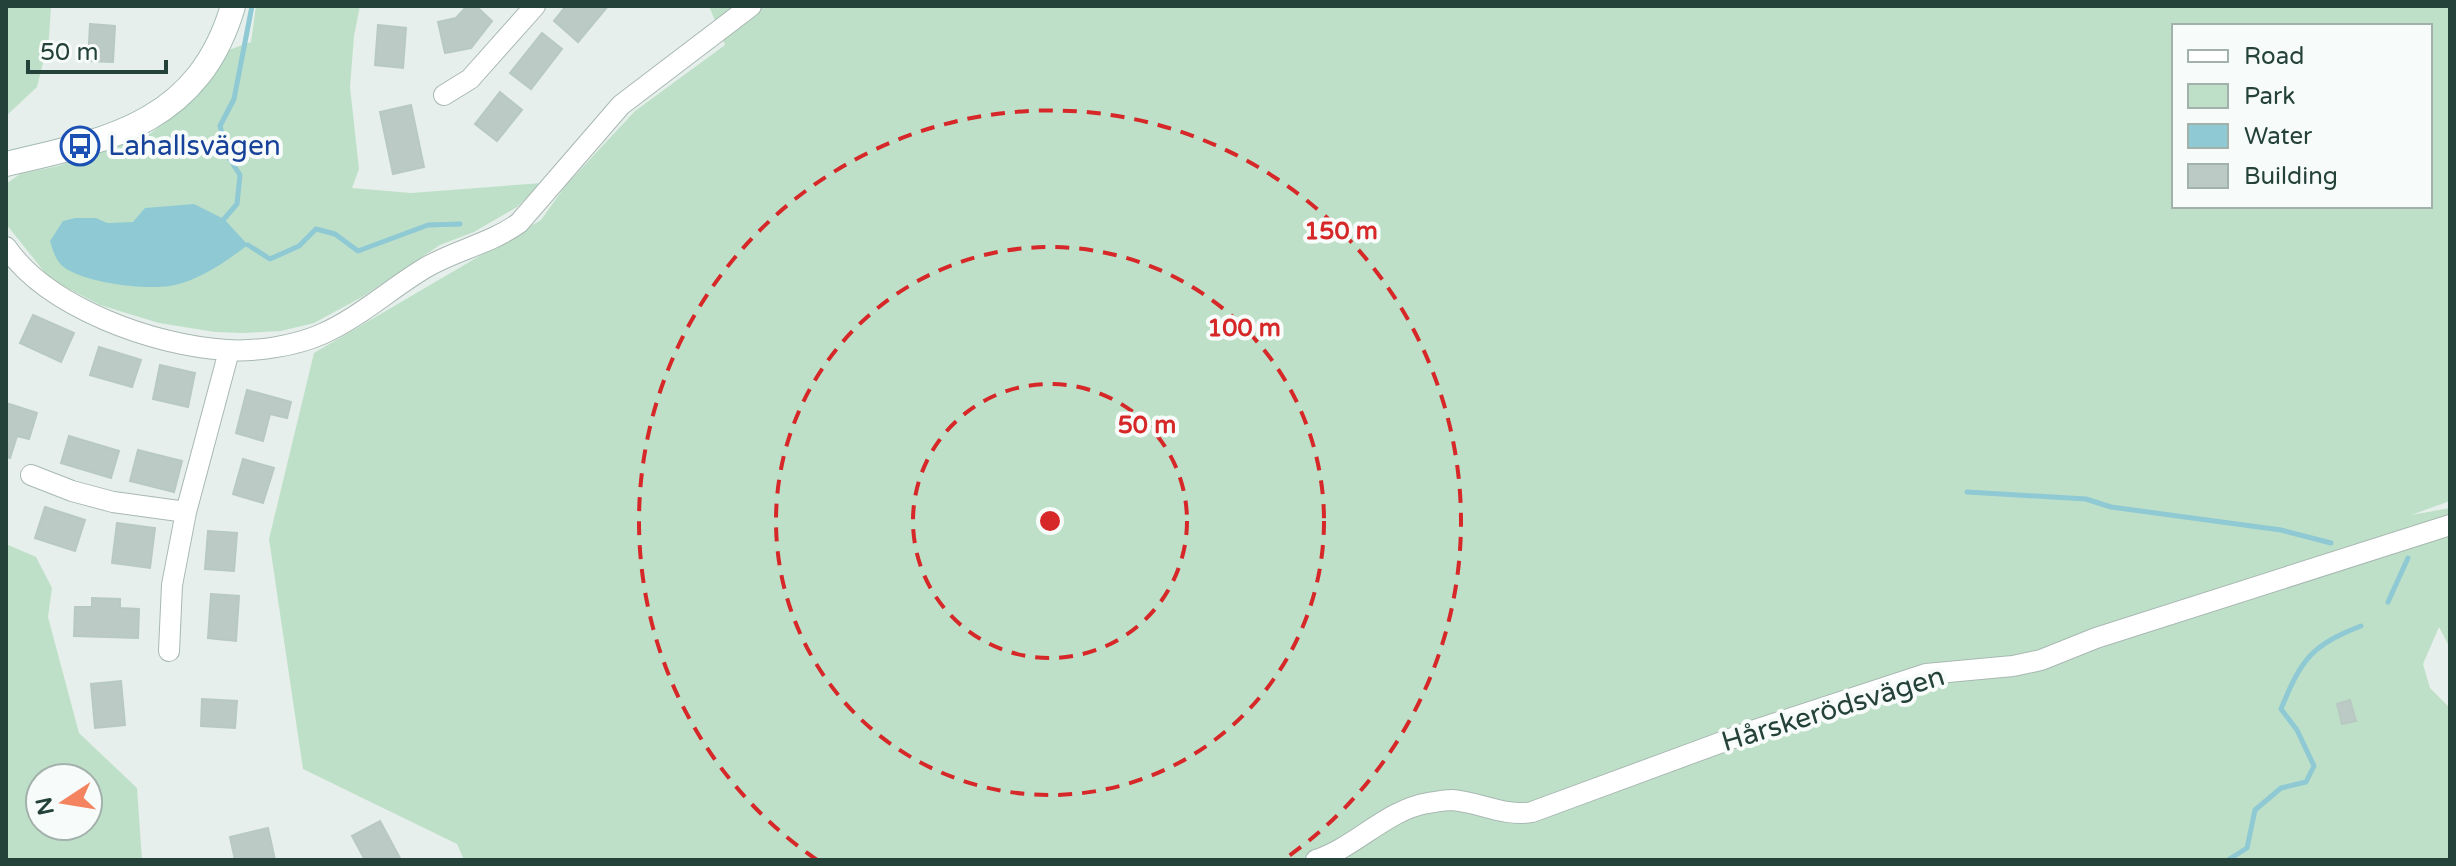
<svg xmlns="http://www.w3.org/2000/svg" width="2456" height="866" font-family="'Varela Round',sans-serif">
<rect width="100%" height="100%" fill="#e6efeb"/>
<!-- green -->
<path fill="#bfe0c8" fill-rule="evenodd" d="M6,6H51L49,38L37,87L6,116Z
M256,6H360L354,36L350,87L359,169L352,188L411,193L542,183L517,207L474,232L440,245L362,297L314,323L281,331L244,333L215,332L159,323L100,305L50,279L6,224V184L20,174L58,166L147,136L187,106L229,50L251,42Z
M709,6H2450V501L2411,515L2450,508V648L2439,627L2423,664L2430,688L2450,708V860H464L457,844L303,769L269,539L314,353L541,220L566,185L635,111L725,45ZM2174,26H2430V206H2174Z
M6,544L36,557L52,588L48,617L79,733L137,788L142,860H6ZM88,778V826H40V778Z"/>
<!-- water -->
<path fill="#8ec9d4" d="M194,204L224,219L248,245C225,262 199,281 170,286C144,290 87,283 65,268C56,262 53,251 50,241L63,221L75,218H96L107,223L133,222L145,208Z"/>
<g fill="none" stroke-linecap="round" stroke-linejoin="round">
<!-- stream -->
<path stroke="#8ec9d4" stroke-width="5" d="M224,219L237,204L240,175L229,158L220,126L234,99L252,6
M248,245L270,259L299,246L316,229L335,234L358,251L428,225L460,224
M1967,492L2086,499L2111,507L2281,530L2331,543
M2388,602L2408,558
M2228,860L2247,848L2255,810L2281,788L2306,782L2314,766L2297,730L2281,709C2301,660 2311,645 2361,626"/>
</g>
<!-- building -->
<path fill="#bbcac4" stroke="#b8c9c2" stroke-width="2" d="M467,6H476L492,21L471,48L445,53L438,22L456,18Z
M566,6H608L578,42L554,21Z
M90,24L115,26L113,62L88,61Z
M378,25L406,28L403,68L375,65Z
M542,33L562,49L531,89L510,73Z
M500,92L522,110L497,141L475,124Z
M411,105L424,167L393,174L380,112Z
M33,315L74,333L61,362L20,343Z
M99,347L141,360L132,387L90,375Z
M160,365L195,373L188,407L153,399Z
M247,390L291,402L287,418L270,414L263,441L236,433Z
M6,403L37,413L29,439L17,436L10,458L6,457Z
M69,436L119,451L111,478L61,463Z
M138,450L182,461L174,492L130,481Z
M243,459L274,468L263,503L233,494Z
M45,507L85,520L75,551L35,538Z
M117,523L155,528L150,568L112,563Z
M208,531L237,533L234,571L205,569Z
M211,594L239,596L236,641L208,638Z
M92,598L120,599V608L139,609L138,638L74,636L75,607H92Z
M121,681L125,725L95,728L91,684Z
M202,699L237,701L235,728L201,726Z
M2350,700L2356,721L2342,724L2337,704Z
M380,821L401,860H365L352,836Z
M268,828L275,860H235L230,837Z"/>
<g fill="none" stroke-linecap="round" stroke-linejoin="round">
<defs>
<path id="street" d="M444,95L470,79L535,6
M6,247C48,308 155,346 227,350C256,352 295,346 322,334C360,317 390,289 425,268C455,250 490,244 519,223L621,105L751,6
M31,475L72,491L113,502L186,512
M169,651L172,585L186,512L229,351
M1316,860C1356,847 1386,810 1428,803C1435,802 1445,800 1452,800C1480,802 1504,817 1532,812L1752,731L1926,674L2013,666L2041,660L2096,638L2450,525"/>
<path id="secondary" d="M6,164C111,140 199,122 233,6"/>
</defs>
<!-- street casing -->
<use href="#street" stroke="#a8b8b2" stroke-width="22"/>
<!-- secondary casing -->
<use href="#secondary" stroke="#a4bbb3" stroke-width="26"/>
<!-- street -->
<use href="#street" stroke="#fff" stroke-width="20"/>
<!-- secondary -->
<use href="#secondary" stroke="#fff" stroke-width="24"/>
</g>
<!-- distance rings -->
<g fill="none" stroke="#d62828" stroke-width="4" stroke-dasharray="14 10">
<circle cx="1050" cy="521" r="137"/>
<circle cx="1050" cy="521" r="274"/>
<path d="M817 860A411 411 0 1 1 1283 860"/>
</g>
<!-- icons -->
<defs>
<symbol id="bus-ring" viewBox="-11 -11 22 22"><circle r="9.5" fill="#f7fbf9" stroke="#1a4fb4" stroke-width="1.5"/><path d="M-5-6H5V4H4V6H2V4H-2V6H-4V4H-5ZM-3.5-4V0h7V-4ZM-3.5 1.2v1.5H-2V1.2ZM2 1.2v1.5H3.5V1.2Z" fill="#1a4fb4"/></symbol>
</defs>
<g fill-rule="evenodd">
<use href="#bus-ring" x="58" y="124" width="44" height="44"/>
</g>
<g text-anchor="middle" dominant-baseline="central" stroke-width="8" stroke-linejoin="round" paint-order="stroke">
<!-- transit labels -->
<g font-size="28" fill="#164399" stroke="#f7fbf9" text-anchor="start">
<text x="108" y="146">Lahallsvägen</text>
</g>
<!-- street labels -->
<g font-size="28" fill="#24423a" stroke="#f7fbf9">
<text transform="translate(1833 709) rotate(-17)">Hårskerödsvägen</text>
</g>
</g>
<circle cx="1050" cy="521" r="12" fill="#d62828" stroke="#f7fbf9" stroke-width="4"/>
<g font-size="24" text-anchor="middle" font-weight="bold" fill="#d62828" stroke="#f7fbf9" stroke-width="8" stroke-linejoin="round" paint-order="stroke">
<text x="1341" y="239">150 m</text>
<text x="1244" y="336">100 m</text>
<text x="1147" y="433">50 m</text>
</g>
<!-- border -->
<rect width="2456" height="866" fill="none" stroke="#24423a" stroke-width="16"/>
<!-- legend -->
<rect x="2172" y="24" width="260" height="184" fill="#f7fbf9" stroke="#a3b1ad" stroke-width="2"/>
<rect x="2188" y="50" width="40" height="12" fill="#ffffff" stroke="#a3b1ad" stroke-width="2"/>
<text x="2244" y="64" font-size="24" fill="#24423a">Road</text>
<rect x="2188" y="84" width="40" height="24" fill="#bfe0c8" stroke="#a3b1ad" stroke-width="2"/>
<text x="2244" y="104" font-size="24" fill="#24423a">Park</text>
<rect x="2188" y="124" width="40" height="24" fill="#8ec9d4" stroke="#a3b1ad" stroke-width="2"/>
<text x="2244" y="144" font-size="24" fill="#24423a">Water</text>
<rect x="2188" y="164" width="40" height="24" fill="#bbcac4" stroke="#a3b1ad" stroke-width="2"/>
<text x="2244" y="184" font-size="24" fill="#24423a">Building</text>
<!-- north arrow -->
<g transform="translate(64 802) rotate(258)"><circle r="38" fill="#f7fbf9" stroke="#a3b1ad" stroke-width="2"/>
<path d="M0-6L14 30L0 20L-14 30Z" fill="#f4845f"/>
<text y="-12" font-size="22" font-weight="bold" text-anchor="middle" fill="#24423a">N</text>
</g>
<!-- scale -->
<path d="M28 60v12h138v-12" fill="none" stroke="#24423a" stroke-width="4"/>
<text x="40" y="60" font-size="24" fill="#24423a" stroke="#f7fbf9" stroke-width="6" paint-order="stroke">50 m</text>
</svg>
